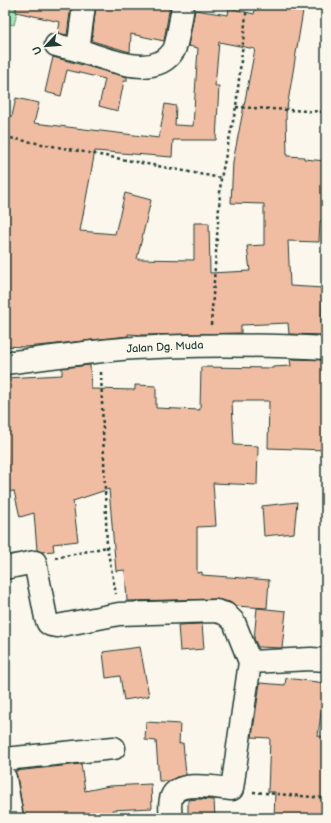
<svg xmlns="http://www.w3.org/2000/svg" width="331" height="823" font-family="'Balsamiq Sans',sans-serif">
<rect width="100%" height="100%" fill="#fbf7ec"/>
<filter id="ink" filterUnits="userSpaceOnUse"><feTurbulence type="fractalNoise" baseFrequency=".025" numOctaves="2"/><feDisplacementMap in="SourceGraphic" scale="8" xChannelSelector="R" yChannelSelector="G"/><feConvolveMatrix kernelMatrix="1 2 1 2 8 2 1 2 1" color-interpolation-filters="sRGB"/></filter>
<g filter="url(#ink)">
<!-- green -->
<path fill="#a2e7b3" stroke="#609274" d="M5,5H19L14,25L5,23Z"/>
<!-- building -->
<path fill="#f1bda2" stroke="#1f3d34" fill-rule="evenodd" d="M16,5H71L67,35L58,33L60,22L16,12Z
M96,5H170L164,41L131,34L130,52L92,41Z
M256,5H304L286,114L287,156L304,157V159L326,161V221H320L319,242L288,241L290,286L323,288L321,322H326V335L289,334L288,323L241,325V333L143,335L128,334V336L48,345L25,347L5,346V130L8,116H12L16,98L39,103L34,123L159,138L165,104L176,106L175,125L193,126L198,48L188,46L195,10L228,15L229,8L254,14ZM219,42L255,49L233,162L231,203L264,204V245L247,246L250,271L210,273L209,223H194V260L137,259L151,200L125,193L115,234L80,231L95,151L172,157L173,140H216L219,86H215Z
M53,57L127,77V81H124L118,111L99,106L105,79L67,70L61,96L45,92Z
M290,359L326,360V450L268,448L269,401H232L234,445L258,446L257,485L213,483L216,526L197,527V573L202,572V575L269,580L267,608L235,606L230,602L216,599L127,601L125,570L116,571L109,489L73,501L78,541L53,544L54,551L41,552L37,550L34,513L20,517L14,491L5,492V473H8L5,430V378L62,375V368L90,365L91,389L135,390V385L156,386V408L200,410L201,367L273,368V367L291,366Z
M297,502L294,533L264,536L262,506Z
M257,608L286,611L282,648L258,647L254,639Z
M202,624L204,649L180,651L178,625Z
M140,647L149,696L124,700L120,676L106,678L103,652Z
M286,678L325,683L318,736L326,737V818H274L275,792H268L270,738L252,737L260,683L285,685Z
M146,722L180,724L179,744L183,743L186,775L177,777L170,781H159L156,741L145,740Z
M81,764L85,791L109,786L151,784L152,808L112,810L114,818H24L17,776L15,771Z
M199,799L214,800L215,818H188V800Z"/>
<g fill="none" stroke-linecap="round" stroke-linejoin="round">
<defs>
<path id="minor" d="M56,45C63,47 70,48 77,50C104,57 154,82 174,50C177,44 182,13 183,5
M78,50L84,5
M5,363C48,358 91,351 135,348C199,344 262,345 326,348
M5,568L35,562L46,618L48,623L51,625L57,626L119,614L216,611L226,614L234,622L250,662L311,659L326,660
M5,759L114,748
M5,778L12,818
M171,818C170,811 169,803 172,796C179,780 218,788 232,789L250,662"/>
</defs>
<!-- minor casing -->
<use href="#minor" stroke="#1f3d34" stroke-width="25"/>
<!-- path -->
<path stroke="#1f3d34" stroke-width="2.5" stroke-dasharray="3 3" stroke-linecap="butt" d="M236,107L326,112
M5,137L221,178
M211,325L221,178L236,107L247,5
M101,372L107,547L116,594
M55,558L107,547
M253,792L326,798"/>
<!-- minor -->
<use href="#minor" stroke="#fbf7ec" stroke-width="22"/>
</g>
</g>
<g text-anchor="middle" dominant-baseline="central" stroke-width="3" stroke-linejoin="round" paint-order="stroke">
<!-- street labels -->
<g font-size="11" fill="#1f3d34" stroke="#fbf7ec">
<text transform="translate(165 347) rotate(-3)">Jalan Dg. Muda</text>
</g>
</g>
<!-- margin -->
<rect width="331" height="823" fill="none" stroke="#fbf7ec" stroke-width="20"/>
<rect x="10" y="10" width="311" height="803" fill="none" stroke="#1f3d34" stroke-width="1.5" filter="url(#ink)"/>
<!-- north arrow -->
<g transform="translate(46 46) rotate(244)" stroke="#fbf7ec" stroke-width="3" paint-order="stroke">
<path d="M0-3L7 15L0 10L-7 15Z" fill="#1f3d34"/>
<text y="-6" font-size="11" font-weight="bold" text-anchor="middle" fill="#1f3d34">U</text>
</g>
</svg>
